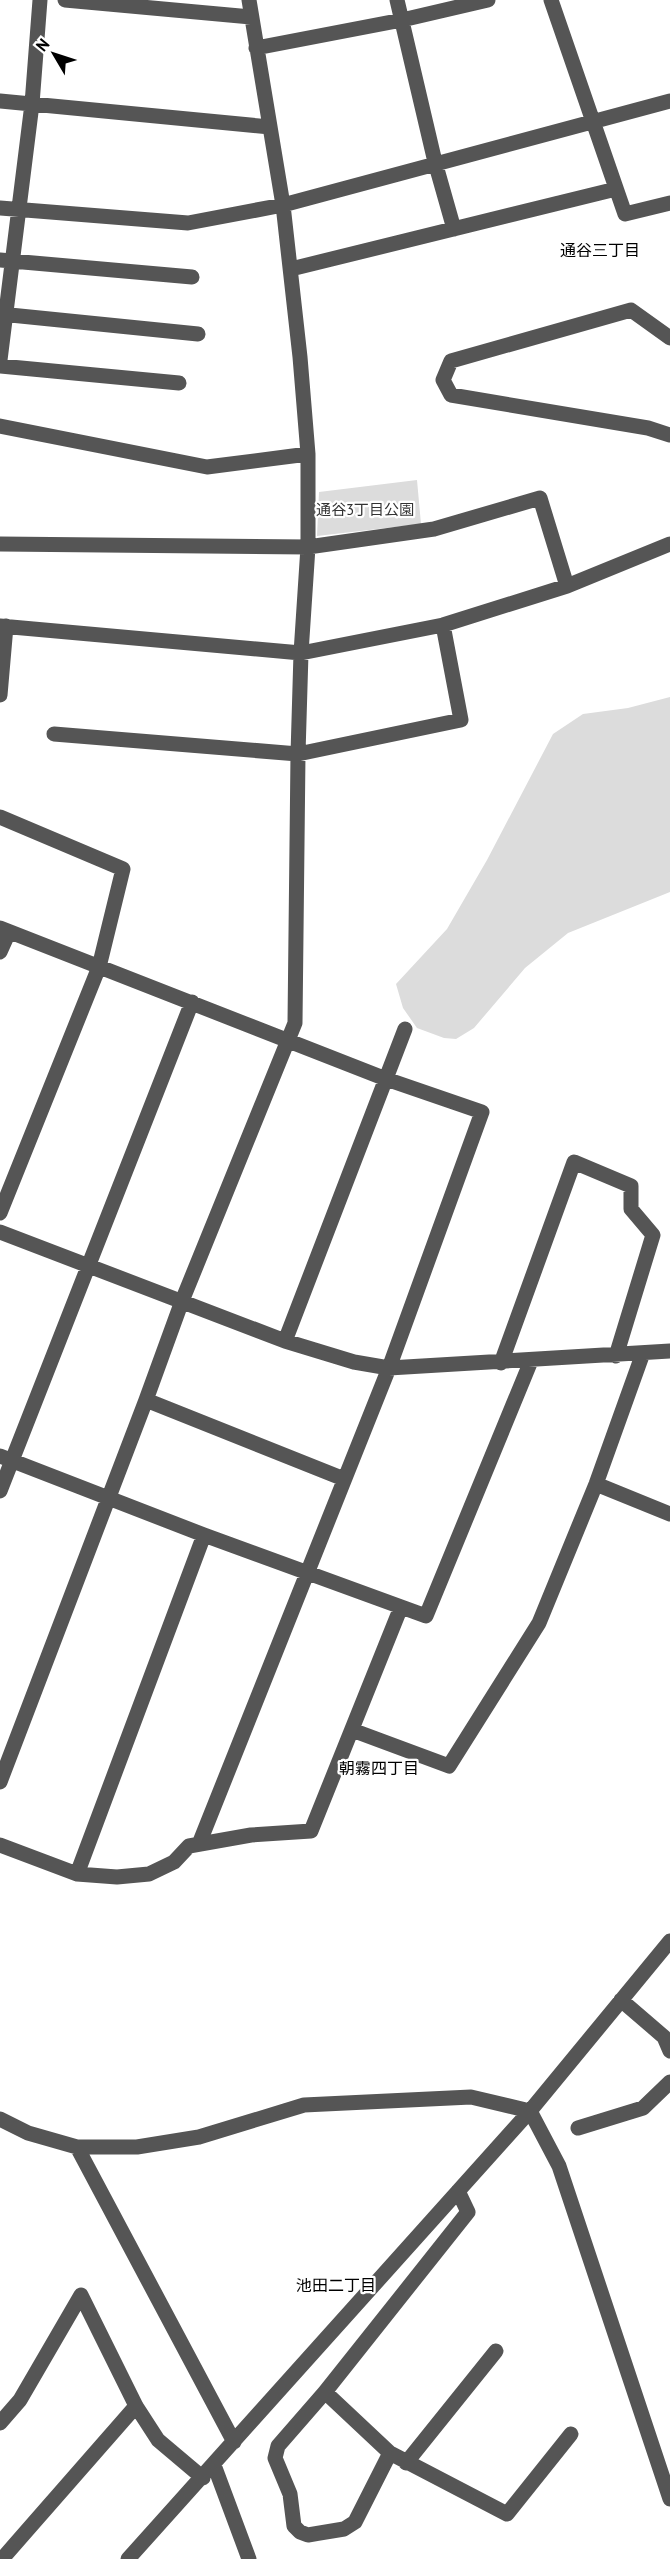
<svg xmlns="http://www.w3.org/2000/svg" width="670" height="2559" font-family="'PT Sans','Noto Sans JP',sans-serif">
<rect width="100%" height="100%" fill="#fff"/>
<!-- green -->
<path fill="#dcdcdc" d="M417,480L421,524L317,536L319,492Z
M670,697V892L568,933L525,968L474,1028L456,1039L444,1038L417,1028L403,1008L396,984L447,929L487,860L553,734L583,714L628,708Z"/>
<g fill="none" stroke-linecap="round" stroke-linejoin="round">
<!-- minor -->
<path stroke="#555" stroke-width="15" d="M65,0L251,17
M397,0L435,162L454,229
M551,0L625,214L670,203
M256,48L402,20L488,0
M0,101L270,127
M0,208L188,223L283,205L670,101
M0,260L192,277
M291,269L616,189
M0,314L198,334
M670,338L631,310L451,361L443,380L451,395L648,428L670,435
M0,360L32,104L40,0
M0,366L179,383
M0,426L207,467L308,454
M0,544L308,547L434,529L540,498L567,586
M0,626L301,653L443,625L567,586L670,544
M0,695L6,626
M54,734L298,754L461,720L443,625
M0,817L123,869L99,967L0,1213
M0,928L386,1079L482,1112L389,1368L199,1844
M0,952L9,932
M0,1232L285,1341L354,1362L389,1368L670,1351
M285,1341L405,1029
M501,1363L574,1162L631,1186V1209L653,1235L616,1356
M146,1400L344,1479
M0,1456L204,1535L426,1616L531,1361
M596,1484L670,1514
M0,1491L192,1002
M352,1730L449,1766L539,1623L596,1484L643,1353
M0,1782L146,1400L182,1301L295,1023L298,754L301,653L308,547V454L300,357L283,205L249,0
M0,1845L77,1874L117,1877L149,1874L174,1862L189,1846L251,1835L311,1831L401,1607
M77,1874L204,1535
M621,2000L664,2037L670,2051
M0,2119L28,2133L77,2147H137L199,2137L304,2105L471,2097L530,2111L559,2166L670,2499
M578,2128L643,2108L670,2082
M77,2147L234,2442
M325,2392L390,2453L507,2514L571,2434
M0,2423L20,2400L81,2295L136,2406L158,2440L203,2478
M390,2453L355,2522L344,2529L308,2535L300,2532L294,2526L290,2494L275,2458L278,2446L325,2392L468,2212L458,2191
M406,2463L496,2351
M214,2465L249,2559
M2,2559L136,2406
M128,2559L530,2111L670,1941"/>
</g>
<g text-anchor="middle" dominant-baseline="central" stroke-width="4.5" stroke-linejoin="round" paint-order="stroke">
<!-- park labels -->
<g font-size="15" fill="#333" stroke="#fff">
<text x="365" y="509">通谷3丁目公園</text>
</g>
<!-- neighbourhood labels -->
<g font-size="16" fill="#000" stroke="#fff">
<text x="600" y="250">通谷三丁目</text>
<text x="379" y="1768">朝霧四丁目</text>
<text x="336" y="2285">池田二丁目</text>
</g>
</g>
<!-- north arrow -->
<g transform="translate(54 54) rotate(309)" stroke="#ffffff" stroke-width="4.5" paint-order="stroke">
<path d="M0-4.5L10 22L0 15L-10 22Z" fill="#000000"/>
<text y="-9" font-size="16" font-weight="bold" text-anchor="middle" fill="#000000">N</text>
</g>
</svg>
